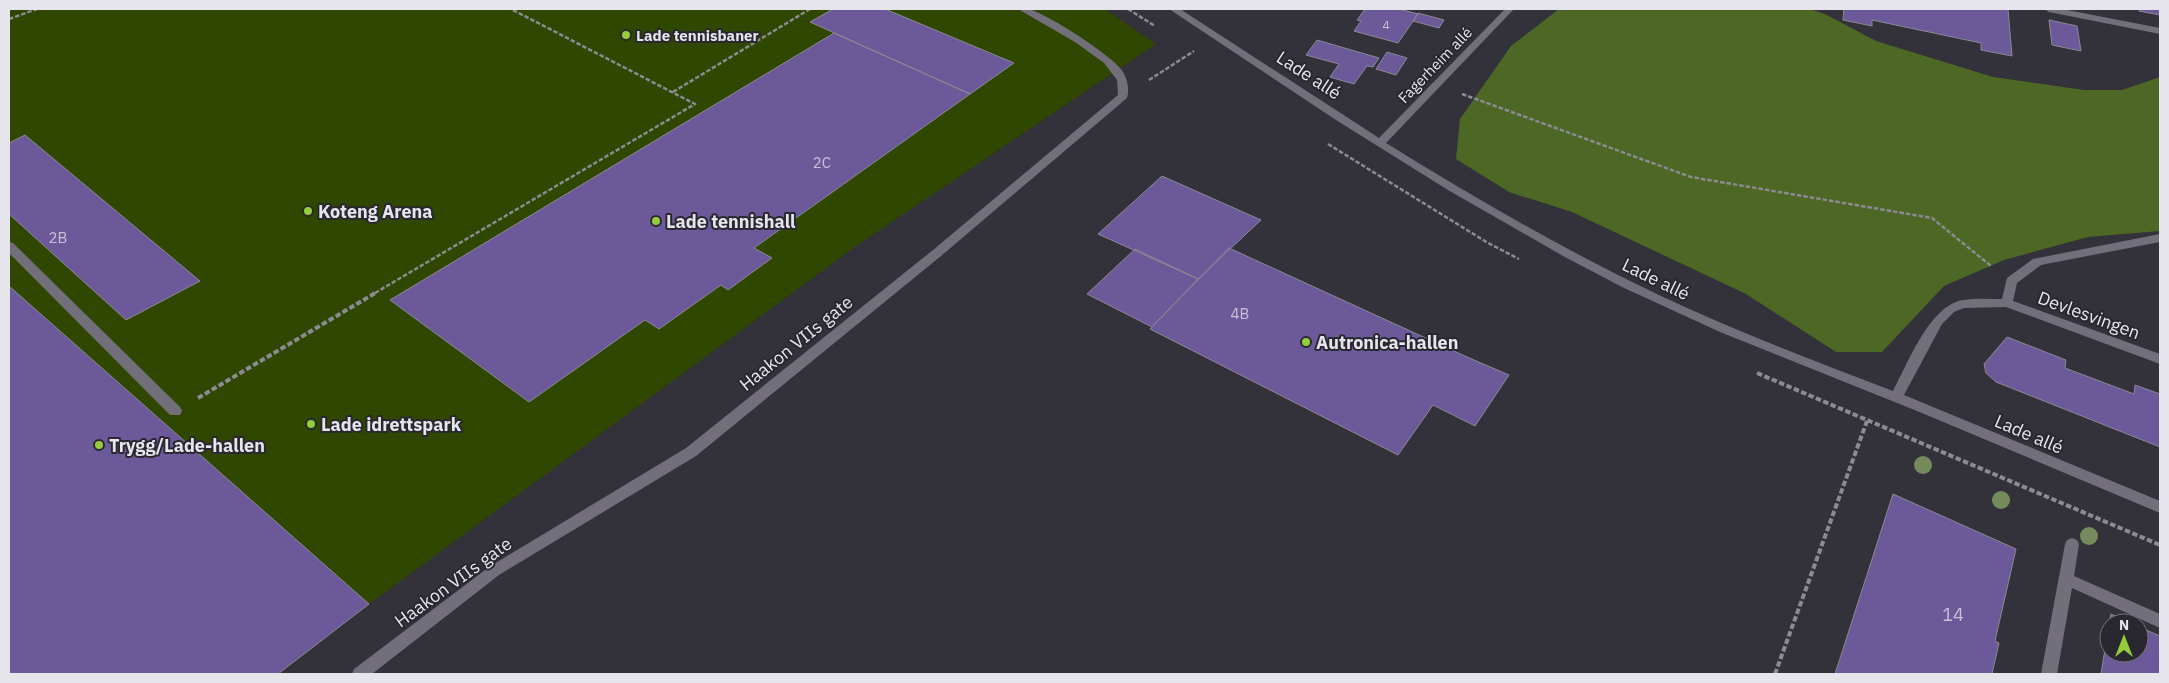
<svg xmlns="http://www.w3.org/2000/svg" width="2169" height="683" font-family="'IBM Plex Sans',sans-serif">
<rect width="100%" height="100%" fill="#33313a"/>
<!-- green -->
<path fill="#2f4700" d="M9,9H1105L1156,44L856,246L274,674H9Z"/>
<!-- forest -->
<path fill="#4c6824" d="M1559,9H1810L1827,15L1876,41L1993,77L2084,90H2122L2160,77V231L2088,237L2004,260L1944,286L1882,352H1836L1746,294L1572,212L1509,192L1456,159L1460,119L1511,46Z"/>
<!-- building -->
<path fill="#6c5999" stroke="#8c8995" d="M833,9H885L1014,63L970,94L810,22Z
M1365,9H1399L1418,14L1398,43L1354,31L1361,21L1357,20Z
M1844,9H2008L2012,56L1981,50V43L1872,20V26L1843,20Z
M2139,9H2160V15L2139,11Z
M1418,13L1444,20L1439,28L1413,21Z
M2049,20L2077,26L2081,51L2052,45Z
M834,33L970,94L754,248L772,258L728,290L721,285L659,329L645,320L529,402L390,300Z
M1317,40L1379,58L1373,67L1367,66L1354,84L1330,77L1339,64L1306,55Z
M1387,52L1407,58L1396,75L1376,69Z
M25,135L200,281L126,320L9,214V143Z
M1162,176L1261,220L1198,279L1098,234Z
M1229,248L1467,357L1509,375L1475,426L1433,405L1398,455L1150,329Z
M1135,249L1198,279L1152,327L1087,294Z
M9,286L369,604L278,674H9Z
M2007,337L2066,360L2065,368L2134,394L2135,385L2160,394V447L1996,382L1986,373L1984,364Z
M1893,494L2016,549L1995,641L1999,643L1992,674H1835Z
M2111,614L2131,623H2109Z
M2109,625V653H2139V627L2160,636V674H2101Z"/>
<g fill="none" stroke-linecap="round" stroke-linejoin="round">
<!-- path-far1 -->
<path stroke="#8c8a92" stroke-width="2.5" stroke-dasharray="4.5 2" stroke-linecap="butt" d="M1128,9L1155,26
M9,19L37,9
M1149,80L1194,51
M673,92L810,9
M1462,94L1691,177L1932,218L1991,266
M1328,144L1488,243L1519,259
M375,293L695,104L511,9"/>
<!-- path -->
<path stroke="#8c8a92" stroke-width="4" stroke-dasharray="5.5 2.5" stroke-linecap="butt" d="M1757,373L2160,545
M198,398L377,292
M1775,674L1867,421"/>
<!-- minor -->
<path fill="#726f7a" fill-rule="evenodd" d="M1018,9C1021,9 1026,8 1029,9C1049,15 1108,53 1121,69C1127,77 1130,89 1127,98L941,256L696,456L499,575L372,674H352L354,669L489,567L686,448L933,250L1118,95L1117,80L1104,63L1075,42Z
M1169,9H1180L1379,138L1505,9H1514L1386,143C1475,198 1566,251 1661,296C1737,332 1815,361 1893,391C1908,363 1930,305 1963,300C1976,298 1989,299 2002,299L2007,278L2033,259L2160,234V242L2041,265L2017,283L2013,301L2160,354V364L2006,307L1964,308L1954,312L1942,324L1904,395L2160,501V513L1922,413L1720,332L1622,287L1563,256L1448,190L1336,120Z
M2044,9H2062L2160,28V34L2049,12Z
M9,242L13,243L180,407L182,411L180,415H170L9,253Z
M2072,538L2077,540L2079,544L2074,576L2160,614V628L2072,588L2057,674H2041L2065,544L2067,540Z"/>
</g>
<!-- trees -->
<g fill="#768b5c">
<circle cx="1923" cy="465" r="9"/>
<circle cx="2001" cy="500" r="9"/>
<circle cx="2089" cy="536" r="9"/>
</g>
<!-- markers -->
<g fill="#94cc3b" stroke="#292730" stroke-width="2">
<circle cx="626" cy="35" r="5"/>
<circle cx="308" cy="211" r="5"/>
<circle cx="656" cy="221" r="5"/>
<circle cx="1306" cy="342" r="5"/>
<circle cx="311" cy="424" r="5"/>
<circle cx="99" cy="445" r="5"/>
</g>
<g text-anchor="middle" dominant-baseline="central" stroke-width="4" stroke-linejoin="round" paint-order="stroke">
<!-- far-number labels -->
<g font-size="12" fill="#c8c2d6">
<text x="1386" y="24">4</text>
</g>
<!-- far-poi labels -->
<g font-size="15" font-weight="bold" fill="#e6e5eb" stroke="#292730" text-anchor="start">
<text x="636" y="35">Lade tennisbaner</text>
</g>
<!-- far-street labels -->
<g font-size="15" fill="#e6e5eb" stroke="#292730">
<text transform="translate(1435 65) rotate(-46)">Fagerheim allé</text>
</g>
<!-- number labels -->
<g font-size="15" fill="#c8c2d6">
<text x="822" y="162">2C</text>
<text x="58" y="237">2B</text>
<text x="1240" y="313">4B</text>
</g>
<!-- street labels -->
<g font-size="18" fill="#e6e5eb" stroke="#292730">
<text transform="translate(1309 75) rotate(33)">Lade allé</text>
<text transform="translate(1656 279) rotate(26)">Lade allé</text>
<text transform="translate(2089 315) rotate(20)">Devlesvingen</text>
<text transform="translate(796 343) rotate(-39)">Haakon VIIs gate</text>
<text transform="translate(2029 434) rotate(23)">Lade allé</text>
<text transform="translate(453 582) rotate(-36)">Haakon VIIs gate</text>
</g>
<!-- poi labels -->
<g font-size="18" font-weight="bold" fill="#e6e5eb" stroke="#292730" text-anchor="start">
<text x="318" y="211">Koteng Arena</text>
<text x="666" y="221">Lade tennishall</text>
<text x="1316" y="342">Autronica-hallen</text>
<text x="321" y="424">Lade idrettspark</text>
<text x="109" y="445">Trygg/Lade-hallen</text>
</g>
<!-- near-number labels -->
<g font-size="18" fill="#c8c2d6">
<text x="1953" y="614">14</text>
</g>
</g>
<!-- border -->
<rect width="2169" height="683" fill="none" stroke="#e6e5eb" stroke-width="20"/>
<!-- north arrow -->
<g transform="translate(2124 638)"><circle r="24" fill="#292730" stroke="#75737b"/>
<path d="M0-4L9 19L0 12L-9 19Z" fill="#94cc3b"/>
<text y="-8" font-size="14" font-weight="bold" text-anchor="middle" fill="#e6e5eb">N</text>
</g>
</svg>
